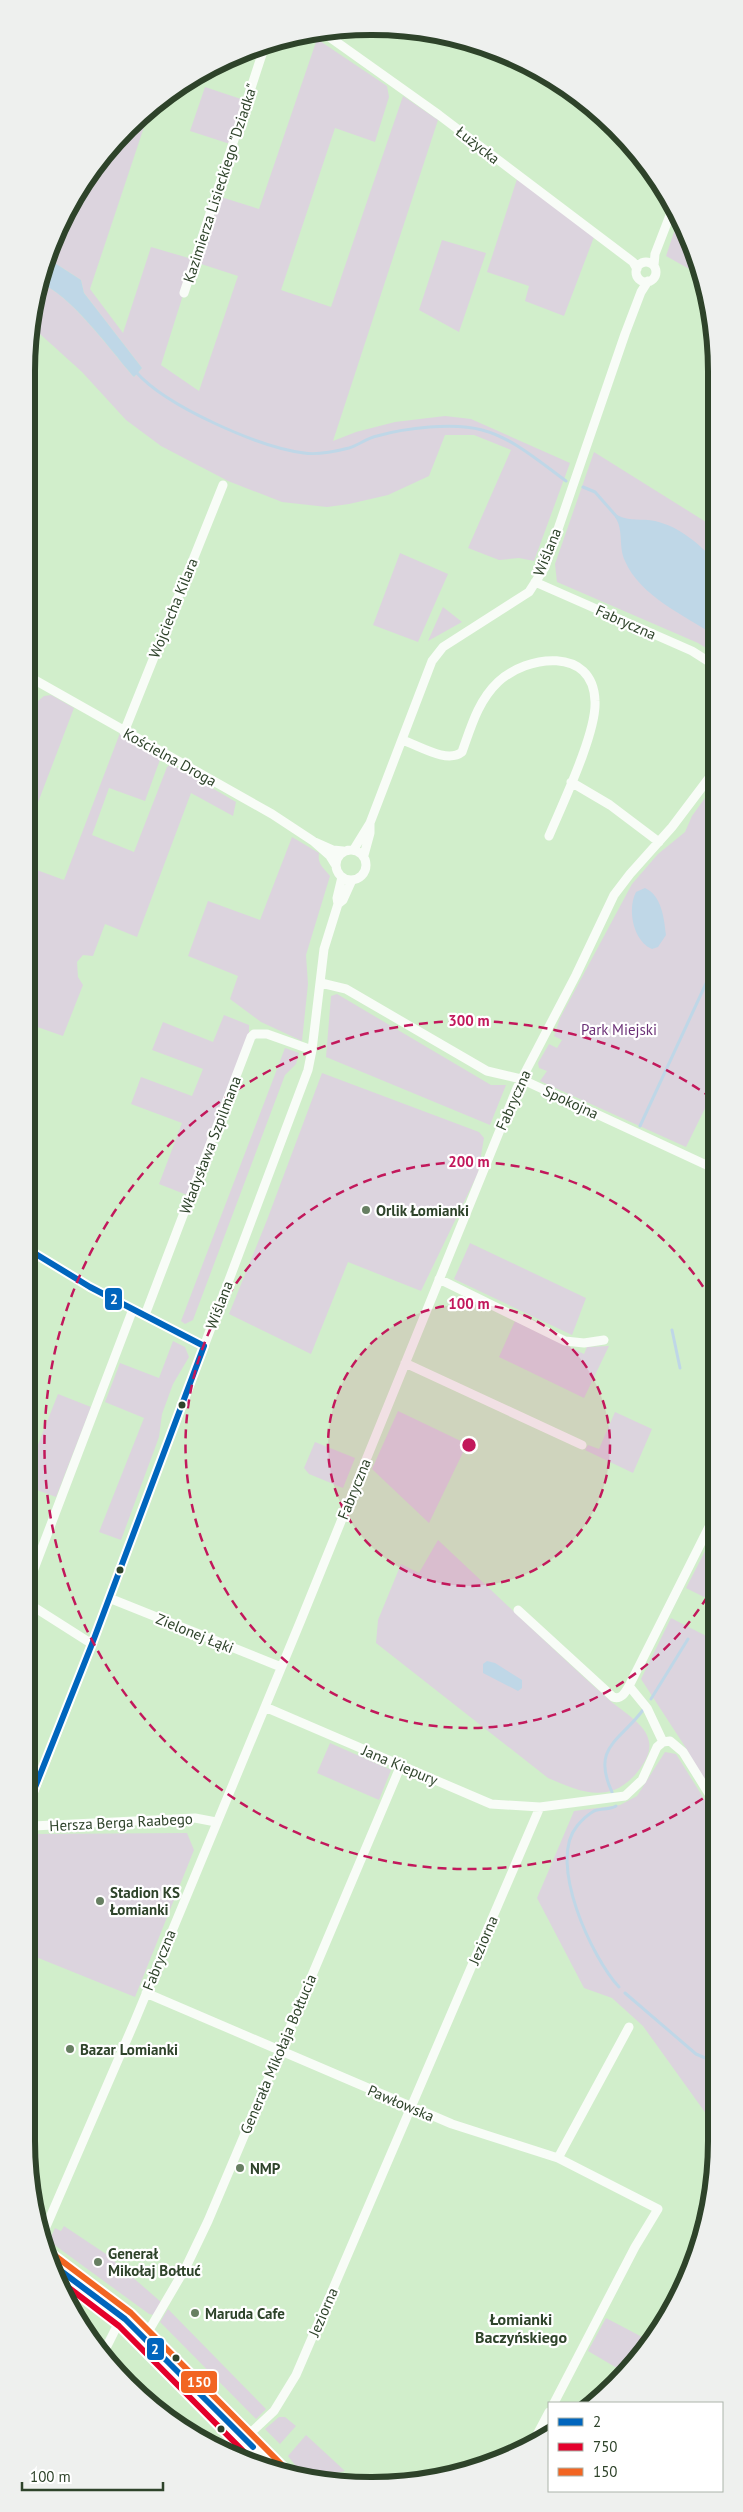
<svg xmlns="http://www.w3.org/2000/svg" width="743" height="2512" font-family="'PT Sans',sans-serif">
<rect width="100%" height="100%" fill="#d1eecb"/>
<!-- green -->
<path fill="#dcd4de" d="M317,39L387,86L389,97L375,142L335,128L281,290L331,307L403,96L438,120L333,441L356,432L395,422L445,416L471,419L570,463L534,561L519,558L499,560L468,548L511,450L474,435H445L429,476L388,495L349,504L327,507L282,502L228,481L161,446L126,420L82,372L40,334L30,329L33,304L39,283C69,292 112,352 134,377L142,368L84,293L81,280L47,258C64,200 104,147 150,109L90,289L123,333L151,247L192,259L183,295L161,365L199,391L238,276L198,263L221,197L259,209Z
M205,87L244,100L230,144L190,131Z
M517,179L594,237L564,316L525,301L529,286L487,272Z
M678,220L690,239L700,275L666,256Z
M442,240L486,253L459,332L419,310Z
M594,452L714,527V653L698,643L557,582L555,564Z
M400,553L448,574L418,642L373,625Z
M443,607L462,622L428,641Z
M26,682L35,687L30,699L26,697Z
M51,695L74,708L26,834V731L38,701L44,696Z
M120,733L161,757L145,801L109,788L92,835L134,852L167,767L171,764L236,802L233,816L191,793L137,937L105,924L93,956L83,955L77,962L78,977L83,985L63,1036L26,1023V866L64,880Z
M715,784V1088L686,1147L540,1081L547,1071L539,1068L538,1063L549,1044L557,1048L562,1040L554,1036L560,1018L632,884L658,854L685,832L692,816Z
M292,837L319,853C317,864 324,868 330,876L306,955L308,984L302,1041L261,1022L230,999L238,976L188,956L208,901L260,920Z
M337,994L491,1085H506L490,1125L326,1057L331,996Z
M224,1015L249,1025V1034L187,1195L159,1184L182,1123L131,1104L141,1077L192,1096L203,1069L152,1050L163,1022L213,1042Z
M285,1048L299,1053L296,1064L285,1075L193,1320L185,1324L181,1321Z
M322,1073L479,1132L484,1138L478,1173L421,1291L348,1262L311,1354L229,1314L267,1220Z
M470,1243L586,1298L572,1335L454,1279Z
M515,1321L584,1354L587,1347L609,1346L584,1398L499,1357Z
M173,1341L185,1347L189,1357L173,1384L162,1414L159,1437L121,1540L99,1532L144,1418L105,1402L120,1363L159,1378Z
M58,1394L91,1407L56,1497L26,1486V1475Z
M398,1411L467,1444L429,1523L372,1469Z
M615,1412L652,1429L633,1473L585,1450L588,1445L599,1449Z
M315,1442L355,1458L343,1488L309,1474L304,1468Z
M716,1530V1603L686,1588Z
M438,1540C495,1593 550,1647 608,1699C620,1710 647,1724 649,1742C651,1752 645,1762 639,1770C612,1805 582,1793 548,1778L376,1643L378,1620L401,1564L419,1573Z
M671,1618L716,1641V1801L686,1748L641,1679Z
M330,1743L391,1770L379,1800L317,1773Z
M665,1752L676,1754L716,1818L717,2129L643,2026L612,1998L584,1988L537,1898L574,1811L620,1805L637,1796Z
M187,1833L194,1850L135,1997L26,1953V1841L29,1834Z
M64,2226L106,2254L161,2302L154,2315L149,2314L49,2241L55,2228L61,2231Z
M664,2305L671,2309L659,2332L622,2371L588,2351L606,2318L646,2339Z
M168,2309L266,2409L256,2419L160,2322Z
M279,2417H285L296,2426L280,2444L265,2429Z
M306,2435L345,2471L311,2479L305,2478L288,2456Z
M347,2474L351,2478L344,2484L319,2480Z"/>
<!-- water -->
<path fill="#bfd7e7" d="M47,258L81,280L84,293L142,368L134,377C113,353 69,292 39,283Z
M617,515C630,522 642,518 655,521C680,527 696,542 714,559V635C684,615 640,596 625,561C618,546 624,530 615,517Z
M645,888C662,896 664,918 666,935L658,947L652,949C633,941 627,909 636,892Z
M487,1661L495,1663L522,1680V1688L518,1691L483,1673V1664Z"/>
<g fill="none" stroke-linecap="round" stroke-linejoin="round">
<!-- stream -->
<path stroke="#bfd7e7" stroke-width="3" d="M136,372C166,406 258,447 304,453C316,455 337,451 349,448C359,445 367,438 377,436C405,428 454,422 482,430C513,438 540,462 566,481
M583,487L595,492L617,517
M640,1126L715,964
M672,1330L680,1368
M651,1699L688,1639
M612,1792C591,1747 620,1741 643,1710
M616,1806C610,1810 601,1808 594,1811C589,1814 581,1821 577,1826C547,1862 592,1958 619,1987
M625,1993L696,2054L717,2063"/>
<!-- minor -->
<path stroke="#f8fcf7" stroke-width="9" d="M321,31L439,115L633,262L637,269
M636 272a10 10 0 1 1 20 0a10 10 0 1 1-20 0Z
M654,265L655,254L672,210
M184,293L265,45
M535,582L692,651L714,665
M26,675L272,814L313,841L330,856L335,864
M124,732L223,485
M402,740C418,745 447,764 462,752C471,727 478,701 498,682C527,655 593,646 595,701C597,732 562,805 549,836
M571,782L610,805L659,842
M315,842L333,850L343,851
M354,849L370,823L432,661L443,647L529,592L545,567L625,334L641,292L648,281
M336 865a15 15 0 1 1 30 0a15 15 0 1 1-30 0Z
M364,855L370,833V823
M338,904L343,900L352,880
M321,983L346,989L487,1071L521,1079L715,1169
M26,1248L90,1287L204,1346
M439,1279L565,1341L584,1343L604,1340
M145,1315L251,1037L254,1034H267L312,1050
M405,1363L582,1445
M26,1590L133,1309
M109,1598L281,1667
M26,1602L92,1644
M518,1610L613,1697C621,1700 625,1693 629,1686
M265,1707L491,1804L540,1807
M663,1742L670,1741L683,1752L716,1805
M26,1811L92,1644L308,1070L312,1050L324,949L338,904L337,898L342,877
M26,1824L33,1826L195,1818L216,1822
M146,1993L452,2124L558,2158L658,2209L635,2247L554,2403
M558,2158L629,2027
M42,2236L134,2023L301,1620L517,1088L576,975L614,895L630,874L672,827L715,770
M145,2337L186,2267L208,2221L401,1765
M103,2354L115,2330L125,2319
M244,2439L274,2411L296,2375L540,1807L625,1796L642,1780L657,1747L663,1742L647,1708L629,1686L716,1513
M531,2446L549,2412
M243,2459L253,2447"/>
<!-- tertiary -->
<path stroke="#f8fcf7" stroke-width="11" d="M49,2262L125,2319L277,2472"/>
<defs>
<path id="bus-1" d="M26,1248L90,1287L204,1346
M26,1810L92,1644L204,1346
M49,2262L125,2319L253,2447"/>
<path id="bus-2" d="M56,2278L119,2326L257,2465"/>
<path id="bus-3" d="M54,2255L131,2313L283,2466"/>
</defs>
<!-- bus-1 casing -->
<use href="#bus-1" stroke="#fff" stroke-width="10"/>
<!-- bus-2 casing -->
<use href="#bus-2" stroke="#fff" stroke-width="10"/>
<!-- bus-3 casing -->
<use href="#bus-3" stroke="#fff" stroke-width="10"/>
<!-- bus-1 -->
<use href="#bus-1" stroke="#0065bd" stroke-width="6"/>
<!-- bus-2 -->
<use href="#bus-2" stroke="#e4002b" stroke-width="6"/>
<!-- bus-3 -->
<use href="#bus-3" stroke="#f26522" stroke-width="6"/>
</g>
<!-- distance rings -->
<circle cx="469" cy="1445" r="141" fill="#c2185b" fill-opacity=".12"/>
<g fill="none" stroke="#c2185b" stroke-width="2.5" stroke-dasharray="9 6">
<circle cx="469" cy="1445" r="141"/>
<path d="M715 1584A283 283 0 1 1 715 1306"/>
<path d="M715 1790A424 424 0 1 1 712 1098"/>
</g>
<!-- markers -->
<g fill="#677f62" stroke="#fff" stroke-width="2">
<circle cx="366" cy="1210" r="5"/>
<circle cx="100" cy="1901" r="5"/>
<circle cx="70" cy="2049" r="5"/>
<circle cx="240" cy="2168" r="5"/>
<circle cx="98" cy="2262" r="5"/>
<circle cx="195" cy="2313" r="5"/>
</g>
<g fill="#2e432a" stroke="#fff" stroke-width="2">
<circle cx="182" cy="1405" r="4.5"/>
<circle cx="120" cy="1570" r="4.5"/>
<circle cx="176" cy="2358" r="4.5"/>
<circle cx="221" cy="2429" r="4.5"/>
</g>
<g text-anchor="middle" dominant-baseline="central" stroke-width="4.5" stroke-linejoin="round" paint-order="stroke">
<!-- street labels -->
<g font-size="15" fill="#2e432a" stroke="#fff">
<text transform="translate(478 145) rotate(38)">Łużycka</text>
<text transform="translate(220 183) rotate(-72)">Kazimierza Lisieckiego "Dziadka"</text>
<text transform="translate(547 552) rotate(-68)">Wiślana</text>
<text transform="translate(173 608) rotate(-68)">Wojciecha Kilara</text>
<text transform="translate(626 622) rotate(24)">Fabryczna</text>
<text transform="translate(170 757) rotate(29)">Kościelna Droga</text>
<text transform="translate(513 1100) rotate(-66)">Fabryczna</text>
<text transform="translate(571 1102) rotate(25)">Spokojna</text>
<text transform="translate(210 1145) rotate(-69)">Władysława Szpilmana</text>
<text transform="translate(219 1305) rotate(-69)">Wiślana</text>
<text transform="translate(354 1489) rotate(-68)">Fabryczna</text>
<text transform="translate(195 1633) rotate(22)">Zielonej Łąki</text>
<text transform="translate(400 1765) rotate(23)">Jana Kiepury</text>
<text transform="translate(121 1822) rotate(-3)">Hersza Berga Raabego</text>
<text transform="translate(483 1940) rotate(-67)">Jeziorna</text>
<text transform="translate(159 1960) rotate(-68)">Fabryczna</text>
<text transform="translate(278 2054) rotate(-67)">Generała Mikołaja Bołtucia</text>
<text transform="translate(401 2103) rotate(23)">Pawłowska</text>
<text transform="translate(323 2312) rotate(-67)">Jeziorna</text>
</g>
<!-- park labels -->
<g font-size="15" fill="#6b3177" stroke="#fff">
<text x="619" y="1029">Park Miejski</text>
</g>
<!-- poi labels -->
<g font-size="15" font-weight="bold" fill="#2e432a" stroke="#fff" text-anchor="start">
<text x="376" y="1210">Orlik Łomianki</text>
<text x="110" y="1892">Stadion KS<tspan x="110" dy="17">Łomianki</tspan></text>
<text x="80" y="2049">Bazar Lomianki</text>
<text x="250" y="2168">NMP</text>
<text x="108" y="2253">Generał<tspan x="108" dy="17">Mikołaj Bołtuć</tspan></text>
<text x="205" y="2313">Maruda Cafe</text>
</g>
<!-- neighbourhood labels -->
<g font-size="16" font-weight="bold" fill="#2e432a" stroke="#fff">
<text x="521" y="2319">Łomianki<tspan x="521" dy="18">Baczyńskiego</tspan></text>
</g>
</g>
<!-- crop -->
<path d="M0 0H743V2512H0ZM371 35H372A336 336 0 0 1 708 371V2141A336 336 0 0 1 372 2477H371A336 336 0 0 1 35 2141V371A336 336 0 0 1 371 35Z" fill="#eef0ee" fill-rule="evenodd"/>
<path fill="none" stroke="#2e432a" stroke-width="6" d="M371 35H372A336 336 0 0 1 708 371V2141A336 336 0 0 1 372 2477H371A336 336 0 0 1 35 2141V371A336 336 0 0 1 371 35Z"/>
<circle cx="469" cy="1445" r="8" fill="#c2185b" stroke="#fff" stroke-width="2.5"/>
<g font-size="15" text-anchor="middle" font-weight="bold" fill="#c2185b" stroke="#fff" stroke-width="4.5" stroke-linejoin="round" paint-order="stroke">
<text x="469" y="1026">300 m</text>
<text x="469" y="1167">200 m</text>
<text x="469" y="1309">100 m</text>
</g>
<g stroke="#fff" stroke-width="2">
<rect x="104" y="1287" width="19" height="24" rx="5" fill="#0065bd"/>
<rect x="146" y="2337" width="19" height="24" rx="5" fill="#0065bd"/>
<rect x="180" y="2370" width="38" height="24" rx="5" fill="#f26522"/>
</g>
<g font-size="14" text-anchor="middle" font-weight="bold" fill="#fff">
<text x="114" y="1304">2</text>
<text x="155" y="2354">2</text>
<text x="199" y="2387">150</text>
</g>
<!-- legend -->
<rect x="548" y="2402" width="175" height="90" fill="#ffffff" stroke="#abb4aa"/>
<rect x="558" y="2418" width="25" height="8" fill="#0065bd" stroke="#abb4aa"/>
<text x="593" y="2427" font-size="15" fill="#2e432a">2</text>
<rect x="558" y="2443" width="25" height="8" fill="#e4002b" stroke="#abb4aa"/>
<text x="593" y="2452" font-size="15" fill="#2e432a">750</text>
<rect x="558" y="2468" width="25" height="8" fill="#f26522" stroke="#abb4aa"/>
<text x="593" y="2477" font-size="15" fill="#2e432a">150</text>
<!-- scale -->
<path d="M22 2482v8h141v-8" fill="none" stroke="#2e432a" stroke-width="2.5"/>
<text x="30" y="2482" font-size="15" fill="#2e432a" stroke="#ffffff" stroke-width="4" paint-order="stroke">100 m</text>
</svg>
